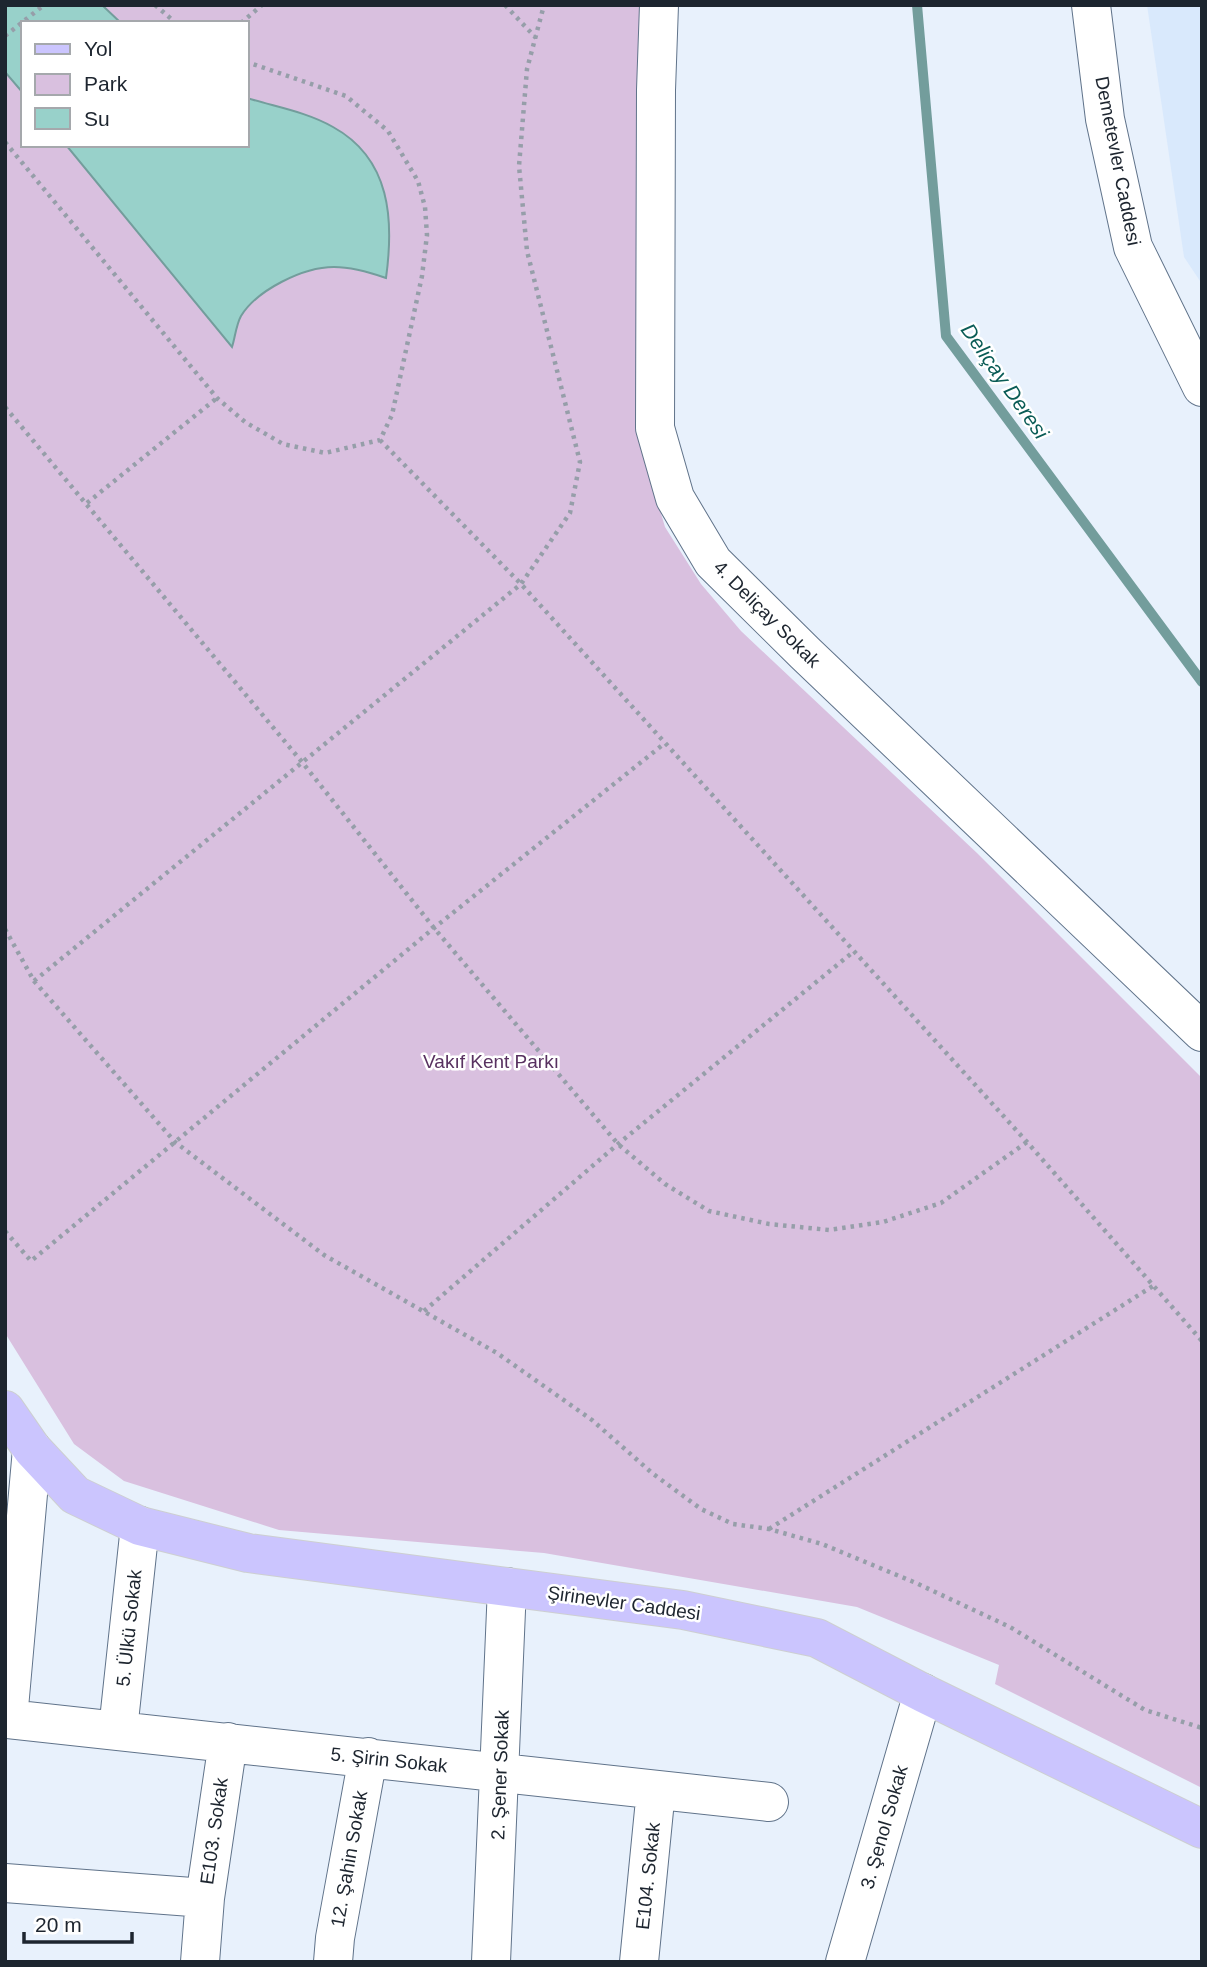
<svg xmlns="http://www.w3.org/2000/svg" width="1207" height="1967" font-family="Arial,sans-serif">
<rect width="100%" height="100%" fill="#e8f1fc"/>
<!-- built -->
<path fill="#d9e9fc" d="M1147,5H1202V284L1184,257Z"/>
<!-- green -->
<path fill="#d9c0df" fill-rule="evenodd" d="M5,5H647V466L665,527L701,584L741,631L977,853L1202,1078V1788L995,1684L999,1665L857,1607L544,1553L279,1530L124,1481L74,1444L5,1333ZM23,23H247V145H23Z"/>
<!-- water -->
<path fill="#98d1ca" stroke="#739d9c" stroke-width="2" d="M5,5H102L121,23H23V93L5,72Z
M247,98C276,107 307,112 333,127C391,159 394,220 386,278C369,272 352,267 334,267C303,267 257,290 241,316C236,325 235,338 232,347L66,145H247Z"/>
<g fill="none" stroke-linecap="round" stroke-linejoin="round">
<!-- stream -->
<path stroke="#739d9c" stroke-width="10" d="M917,5L946,336L1202,682"/>
<defs>
<path id="minor" d="M659,5L656,90L655,428L675,498L713,562L805,653L1202,1032
M1091,5L1105,119L1133,247L1202,387
M32,1449L8,1719L769,1802
M118,1730L140,1526
M5,1883L205,1898
M200,1962L205,1898L228,1742
M333,1962L335,1938L368,1757
M491,1962L507,1587
M639,1962L656,1790
M845,1962L923,1693"/>
<path id="major" d="M5,1410L32,1449L75,1495L140,1526L248,1553L683,1610L817,1638L923,1693L1202,1829"/>
</defs>
<!-- minor casing -->
<use href="#minor" stroke="#60738a" stroke-width="40"/>
<!-- major casing -->
<use href="#major" stroke="#cdcfd1" stroke-width="40"/>
<!-- path -->
<path stroke="#969ea9" stroke-width="4.5" stroke-dasharray="3.5 5" stroke-linecap="butt" d="M155,5L176,23
M505,5L536,38
M241,23L262,5
M5,36L44,5
M5,142L217,398L245,422L283,444L325,453L380,440L392,415L422,276L427,235L425,207L418,181L388,131L346,96L247,62
M5,407L302,762L434,928L618,1144L665,1184L709,1211L769,1224L829,1230L883,1222L941,1203L1027,1142
M380,440L521,584L1027,1142L1202,1341
M87,503L217,398
M5,929L34,981L175,1142L324,1255L497,1353L592,1420L652,1473L701,1509L733,1524L769,1529L822,1544L916,1583L1010,1627L1145,1710L1202,1728
M34,981L521,584L570,513L580,462L527,251L519,166L527,69L544,5
M5,1231L31,1261L434,928L665,743
M424,1311L618,1144L853,952
M769,1529L1153,1286"/>
<!-- minor -->
<use href="#minor" stroke="#fff" stroke-width="38"/>
<!-- major -->
<use href="#major" stroke="#cbc5fe" stroke-width="38"/>
</g>
<g text-anchor="middle" dominant-baseline="central" stroke-width="5" stroke-linejoin="round" paint-order="stroke">
<!-- street labels -->
<g font-size="19" fill="#1d252f" stroke="#fff">
<text transform="translate(1118 161) rotate(79)">Demetevler Caddesi</text>
<text transform="translate(767 614) rotate(45)">4. Deliçay Sokak</text>
<text transform="translate(624 1603) rotate(8)">Şirinevler Caddesi</text>
<text transform="translate(129 1628) rotate(-84)">5. Ülkü Sokak</text>
<text transform="translate(389 1760) rotate(6)">5. Şirin Sokak</text>
<text transform="translate(500 1775) rotate(-88)">2. Şener Sokak</text>
<text transform="translate(884 1827) rotate(-74)">3. Şenol Sokak</text>
<text transform="translate(214 1831) rotate(-82)">E103. Sokak</text>
<text transform="translate(349 1859) rotate(-80)">12. Şahin Sokak</text>
<text transform="translate(648 1876) rotate(-84)">E104. Sokak</text>
</g>
<!-- park labels -->
<g font-size="19" fill="#583160" stroke="#fff">
<text x="491" y="1061">Vakıf Kent Parkı</text>
</g>
<!-- water labels -->
<g font-size="21" font-style="italic" fill="#0a5c56" stroke="#fff">
<text transform="translate(1005 381) rotate(55)">Deliçay Deresi</text>
</g>
</g>
<!-- border -->
<rect width="1207" height="1967" fill="none" stroke="#1d252f" stroke-width="14"/>
<!-- legend -->
<rect x="21" y="21" width="228" height="126" fill="#ffffff" stroke="#a5a8ac" stroke-width="2"/>
<rect x="35" y="44" width="35" height="10" fill="#cbc5fe" stroke="#a5a8ac" stroke-width="2"/>
<text x="84" y="56" font-size="21" fill="#1d252f">Yol</text>
<rect x="35" y="74" width="35" height="21" fill="#d9c0df" stroke="#a5a8ac" stroke-width="2"/>
<text x="84" y="91" font-size="21" fill="#1d252f">Park</text>
<rect x="35" y="108" width="35" height="21" fill="#98d1ca" stroke="#a5a8ac" stroke-width="2"/>
<text x="84" y="126" font-size="21" fill="#1d252f">Su</text>
<!-- scale -->
<path d="M24 1932v10h108v-10" fill="none" stroke="#1d252f" stroke-width="3.5"/>
<text x="35" y="1932" font-size="21" fill="#1d252f" stroke="#ffffff" stroke-width="5" paint-order="stroke">20 m</text>
</svg>
